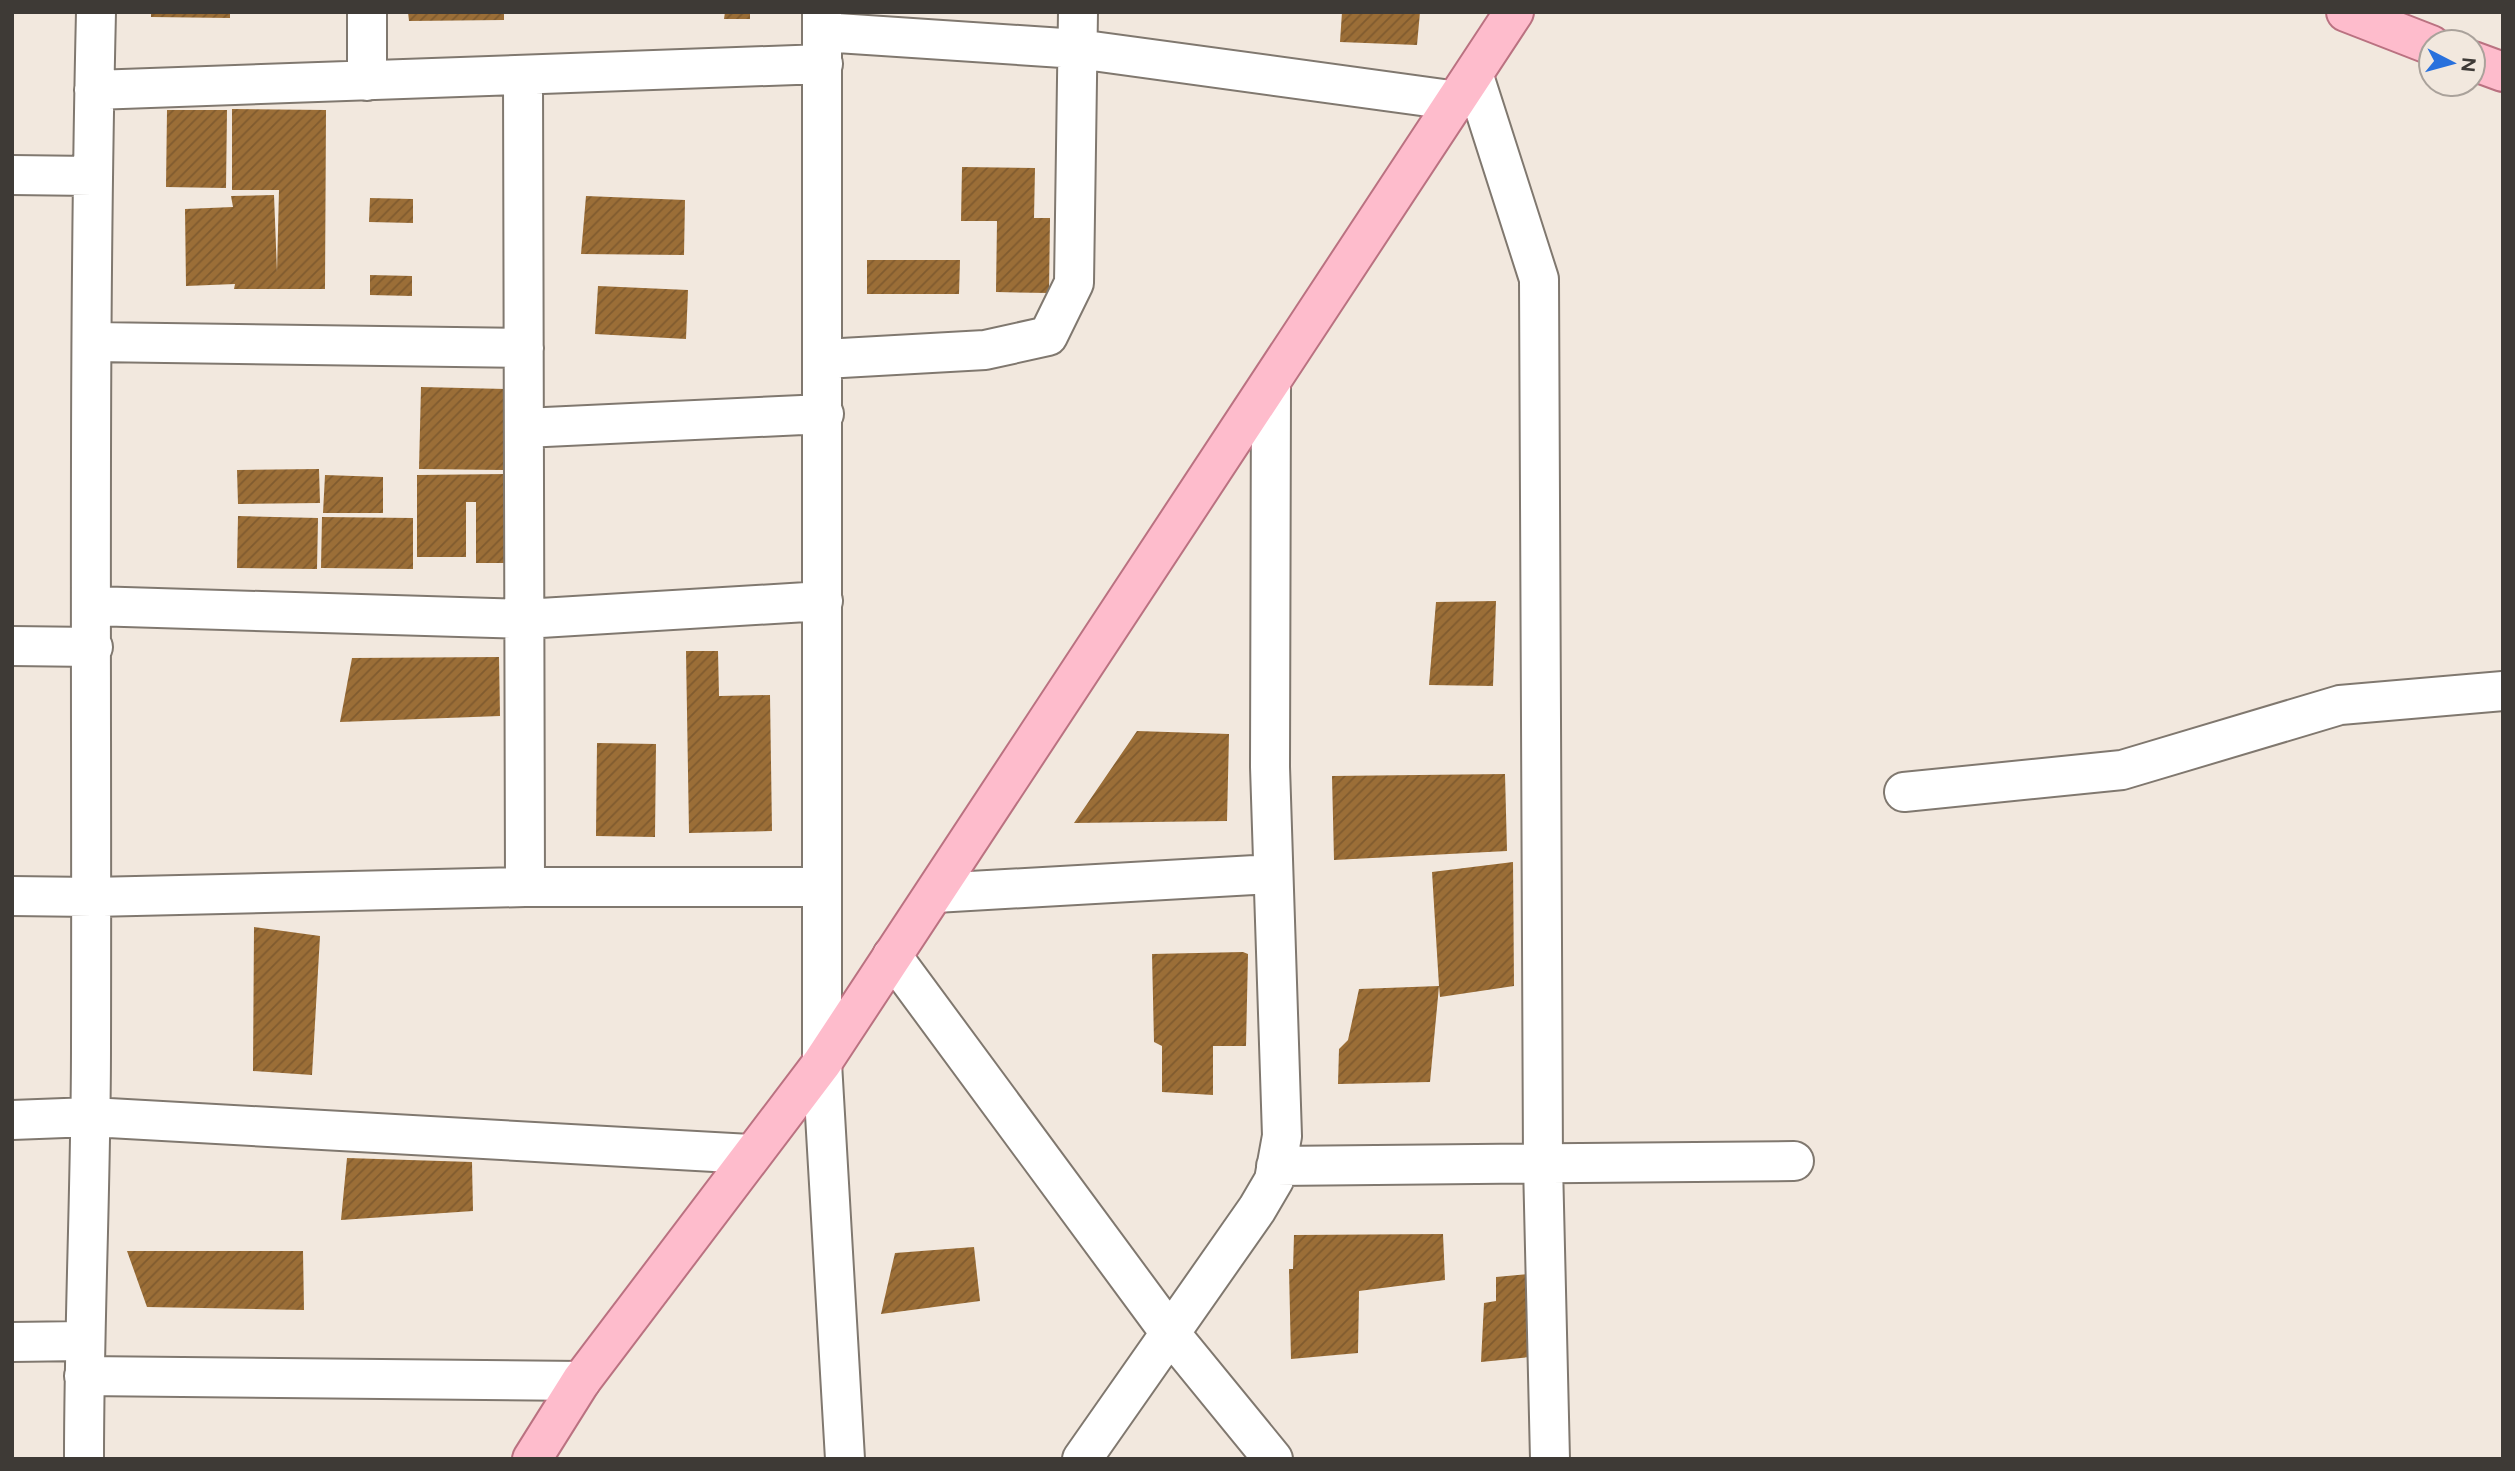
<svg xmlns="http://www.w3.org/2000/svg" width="2515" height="1471" font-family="Figtree,sans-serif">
<defs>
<pattern id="building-hatch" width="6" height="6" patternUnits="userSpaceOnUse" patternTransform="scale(1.75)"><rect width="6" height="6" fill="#9b6e37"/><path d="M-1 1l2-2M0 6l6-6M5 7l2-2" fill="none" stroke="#805b2f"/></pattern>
</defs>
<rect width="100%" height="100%" fill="#f2e8de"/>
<!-- building -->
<path fill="url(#building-hatch)" d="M151,12H230V18L151,17Z
M408,12H504V20L409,21Z
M725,12H750V19H724Z
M1342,12H1420L1417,45L1340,42Z
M232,109L326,110L325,289H234L235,284L186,286L185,209L233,207L231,196L274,195L277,272L279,190H232Z
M167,110H227L226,188L166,187Z
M962,167L1035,168L1034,218H1050L1049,293L996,292L997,221H961Z
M586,196L685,200L684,255L581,254Z
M370,198L413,199V223L369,222Z
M867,260H960L959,294H867Z
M370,275L412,276V296L370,295Z
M598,286L688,290L686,339L595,334Z
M421,387L506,389L504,470L419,469Z
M319,469L320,503L238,504L237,470Z
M507,474V563H476V502H466V557H417V475Z
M325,475L383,477V513H323Z
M238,516L318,518L317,569L237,568Z
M322,517L413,518V569L321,568Z
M1496,601L1493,686L1429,685L1436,602Z
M686,651H718L719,696L770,695L772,831L689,833Z
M499,657L500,716L340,722L352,658Z
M1137,731L1229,734L1227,821L1074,823Z
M597,743L656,744L655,837L596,836Z
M1505,774L1507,851L1334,860L1332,776Z
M1513,862L1514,986L1440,997L1439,986L1430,1082L1338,1084L1339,1049L1348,1040L1359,989L1439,986L1432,872Z
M254,927L320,936L312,1075L253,1071Z
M1243,952L1248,954L1246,1046H1213V1095L1162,1092V1046L1154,1042L1152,954Z
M347,1158L472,1162L473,1211L341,1220Z
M1443,1234L1445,1280L1359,1291L1358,1353L1291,1359L1289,1269H1293L1294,1235Z
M974,1247L980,1301L881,1314L895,1253Z
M127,1251H303L304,1310L147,1307Z
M1528,1274L1530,1357L1481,1362L1484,1303L1496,1301V1277Z"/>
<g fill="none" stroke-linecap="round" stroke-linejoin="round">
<defs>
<path id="minor" d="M822,12V1063L845,1459
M822,32L1078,49L1458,101
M1474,76L1539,279L1543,1164L1550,1459
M523,77L525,887
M367,81V12
M94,90L823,64
M12,175L92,176
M93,342L524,348
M824,359L985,350L1048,336L1074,283L1078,12
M524,428L824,414
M92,606L524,619L823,601
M12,646L93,647
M1904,792L2122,770L2340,705L2503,691
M935,893L1273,874
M12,896L92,897L525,887H822
M892,956L1170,1333L1273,1459
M12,1120L91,1117L750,1154
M1276,1166L1794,1161
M12,1342L83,1341
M84,1376L581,1381
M84,1459C84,1321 91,1183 91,1045C92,700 88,356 96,12
M1082,1459L1257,1209L1274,1180L1282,1136L1270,767L1271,384"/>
<path id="major" d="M2346,12L2431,45
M2473,61L2503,72
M532,1459L581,1381L822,1063L1514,12"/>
</defs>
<!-- minor casing -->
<use href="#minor" stroke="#80786f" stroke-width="42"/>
<!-- major casing -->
<use href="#major" stroke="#ba7281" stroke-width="42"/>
<!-- minor -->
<use href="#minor" stroke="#fff" stroke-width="38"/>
<!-- major -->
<use href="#major" stroke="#febccc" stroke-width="38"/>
</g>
<!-- border -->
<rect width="2515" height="1471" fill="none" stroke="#3e3a36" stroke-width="28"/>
<!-- north arrow -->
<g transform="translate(2452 63) rotate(96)"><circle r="33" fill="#f2e8de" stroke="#aaa29b" stroke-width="2"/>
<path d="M0-5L12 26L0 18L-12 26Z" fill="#2971dd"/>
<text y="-10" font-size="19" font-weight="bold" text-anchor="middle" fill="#3e3a36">N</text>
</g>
</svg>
